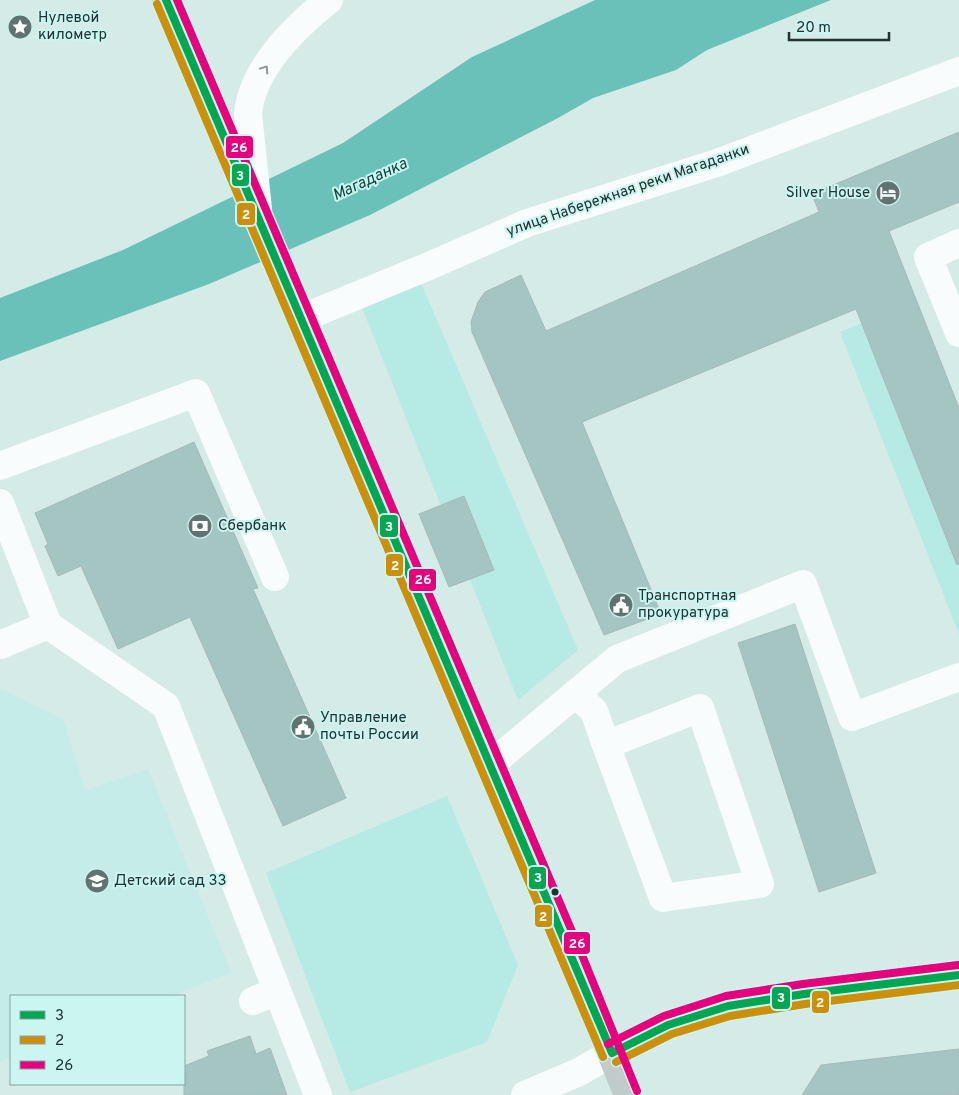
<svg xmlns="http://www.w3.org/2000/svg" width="959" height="1095" font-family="Overpass,sans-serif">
<rect width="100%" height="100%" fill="#d4ebe8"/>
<!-- built -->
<path fill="#c5ece8" d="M0,689L63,719L85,790L148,769L231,973L171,996H11V1058L0,1062Z"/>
<!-- green -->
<path fill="#b6eae5" d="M416,271L578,650L518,700L357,295Z
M862,323L959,569V634L840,332Z
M447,796L518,965L487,1042L350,1092L266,873Z"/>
<!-- water -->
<path fill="#69c1ba" d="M595,0H831L707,50L676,70L593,98L558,118L370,215L209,284L0,361V298L123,250L343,143L472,57Z"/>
<!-- building -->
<path fill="#a5c5c2" stroke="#a7b9b7" d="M959,132V202L889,231L959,408V564L957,565L856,309L582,422L661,614L604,635L472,332L471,322L478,302L485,292L521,275L546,331L819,212L812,194Z
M194,442L258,588L253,589L346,798L283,826L190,617L118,649L81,566L58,576L45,546L48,544L35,513Z
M464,496L494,570L449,587L419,514Z
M795,624L876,873L819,892L738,643Z
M250,1036L256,1054L270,1048L287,1095H184V1066L209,1056L207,1051Z
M959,1049V1095H802L821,1065Z"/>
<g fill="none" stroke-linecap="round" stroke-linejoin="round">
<!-- minor -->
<path stroke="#f9fcfc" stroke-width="28" d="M258,209L248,114C252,69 295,27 329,0
M959,243L928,257L959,333
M300,319L429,266L527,223L717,163L959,71
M0,466L196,393L275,577
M0,503L48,625L166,706L318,1095
M0,645L48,625
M576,694L594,711L606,745L663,898L760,884L700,708L606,745
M490,765L617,659L803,584L852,717L959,677
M253,1001L277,991
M525,1095L579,1072L612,1053L668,1025L728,1006L804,994L959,975"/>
<!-- major -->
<path stroke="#c0cbca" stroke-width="28" d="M166,0L573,959L628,1095"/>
<defs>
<path id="bus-1" d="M166,0L612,1053
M612,1053L668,1025L728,1006L804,994L959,975"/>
<path id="bus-2" d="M157,4L603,1057
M616,1062L672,1034L730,1016L805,1004L959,985"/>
<path id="bus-3" d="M177,0L582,955L637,1091
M608,1044L664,1016L726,996L803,984L958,965"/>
</defs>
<!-- bus-1 casing -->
<use href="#bus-1" stroke="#caf5f0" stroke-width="11"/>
<!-- bus-2 casing -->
<use href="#bus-2" stroke="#caf5f0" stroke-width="11"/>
<!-- bus-3 casing -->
<use href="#bus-3" stroke="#caf5f0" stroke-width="11"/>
<!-- bus-1 -->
<use href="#bus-1" stroke="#00a651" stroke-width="8"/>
<!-- bus-2 -->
<use href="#bus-2" stroke="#cc8f0a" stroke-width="8"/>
<!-- bus-3 -->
<use href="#bus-3" stroke="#e5007d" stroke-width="8"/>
</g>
<!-- one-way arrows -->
<defs><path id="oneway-chevron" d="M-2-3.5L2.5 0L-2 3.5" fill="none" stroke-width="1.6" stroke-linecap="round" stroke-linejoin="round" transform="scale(1.25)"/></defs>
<use stroke="#8d9796" href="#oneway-chevron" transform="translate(265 69) rotate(-56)"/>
<!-- icons -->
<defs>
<symbol id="sight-disc" viewBox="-11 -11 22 22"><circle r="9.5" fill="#607371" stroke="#caf5f0"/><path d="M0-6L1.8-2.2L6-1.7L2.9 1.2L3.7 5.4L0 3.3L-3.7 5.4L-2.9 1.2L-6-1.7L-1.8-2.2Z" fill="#fff"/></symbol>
<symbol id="hotel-disc" viewBox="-11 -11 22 22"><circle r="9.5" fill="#607371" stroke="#caf5f0"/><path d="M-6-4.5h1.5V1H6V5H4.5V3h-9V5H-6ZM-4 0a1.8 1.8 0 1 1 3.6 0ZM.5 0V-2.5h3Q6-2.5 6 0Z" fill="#fff"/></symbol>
<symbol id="bank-disc" viewBox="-11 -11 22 22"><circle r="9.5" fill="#607371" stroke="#caf5f0"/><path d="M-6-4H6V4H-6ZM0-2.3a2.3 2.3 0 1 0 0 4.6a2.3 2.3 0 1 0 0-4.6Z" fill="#fff"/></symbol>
<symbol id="civic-disc" viewBox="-11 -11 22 22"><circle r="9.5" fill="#607371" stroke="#caf5f0"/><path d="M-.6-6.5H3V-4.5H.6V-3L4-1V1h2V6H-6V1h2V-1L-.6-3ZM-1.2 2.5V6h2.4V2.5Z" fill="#fff"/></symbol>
<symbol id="school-disc" viewBox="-11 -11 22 22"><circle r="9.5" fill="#607371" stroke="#caf5f0"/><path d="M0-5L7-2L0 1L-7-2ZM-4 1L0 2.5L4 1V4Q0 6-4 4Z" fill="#fff"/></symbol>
</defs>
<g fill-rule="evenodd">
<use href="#sight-disc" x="6" y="13" width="28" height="28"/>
<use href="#hotel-disc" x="874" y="179" width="28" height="28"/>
<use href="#bank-disc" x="186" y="512" width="28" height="28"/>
<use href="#civic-disc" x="607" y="591" width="28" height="28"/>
<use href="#civic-disc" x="289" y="713" width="28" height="28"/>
<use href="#school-disc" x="83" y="867" width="28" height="28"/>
</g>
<!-- markers -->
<circle fill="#213231" stroke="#caf5f0" stroke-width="2" cx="555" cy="892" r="4.5"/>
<g text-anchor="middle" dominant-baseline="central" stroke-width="4" stroke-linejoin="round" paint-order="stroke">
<!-- poi labels -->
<g font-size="15" fill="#213231" stroke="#caf5f0" text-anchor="start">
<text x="38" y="18">Нулевой<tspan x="38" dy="17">километр</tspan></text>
<text x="870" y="193" text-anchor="end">Silver House</text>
<text x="218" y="526">Сбербанк</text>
<text x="638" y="596">Транспортная<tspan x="638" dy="17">прокуратура</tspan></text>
<text x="320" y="718">Управление<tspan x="320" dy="17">почты России</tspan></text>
<text x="114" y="881">Детский сад 33</text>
</g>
<!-- street labels -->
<g font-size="15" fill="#213231" stroke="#caf5f0">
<text transform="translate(628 191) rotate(-19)">улица Набережная реки Магаданки</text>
</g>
<!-- water labels -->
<g font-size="16" font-style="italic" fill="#104340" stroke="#caf5f0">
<text transform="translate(370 180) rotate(-25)">Магаданка</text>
</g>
</g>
<g stroke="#caf5f0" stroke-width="2">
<rect x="225" y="135" width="29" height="24" rx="5" fill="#e5007d"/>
<rect x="231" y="163" width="19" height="24" rx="5" fill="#00a651"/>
<rect x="236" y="202" width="20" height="24" rx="5" fill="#cc8f0a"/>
<rect x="379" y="514" width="20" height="24" rx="5" fill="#00a651"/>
<rect x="385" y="553" width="19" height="24" rx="5" fill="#cc8f0a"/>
<rect x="408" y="568" width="29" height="24" rx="5" fill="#e5007d"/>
<rect x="528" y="866" width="19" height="24" rx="5" fill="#00a651"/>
<rect x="534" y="904" width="19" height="24" rx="5" fill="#cc8f0a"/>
<rect x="563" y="931" width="28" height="24" rx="5" fill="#e5007d"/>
<rect x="771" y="986" width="20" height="24" rx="5" fill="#00a651"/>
<rect x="811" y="990" width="19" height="24" rx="5" fill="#cc8f0a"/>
</g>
<g font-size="14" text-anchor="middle" font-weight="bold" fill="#fff">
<text x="239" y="152">26</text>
<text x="240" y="180">3</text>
<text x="246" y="219">2</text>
<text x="389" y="531">3</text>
<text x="395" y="570">2</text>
<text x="423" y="584">26</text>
<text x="538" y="882">3</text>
<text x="543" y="921">2</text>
<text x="577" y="948">26</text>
<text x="781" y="1002">3</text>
<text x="820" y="1007">2</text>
</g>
<!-- legend -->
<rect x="10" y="995" width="175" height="90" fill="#caf5f0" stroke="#86a7a4"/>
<rect x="20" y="1011" width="25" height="8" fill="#00a651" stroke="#86a7a4"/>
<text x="55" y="1020" font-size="15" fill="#213231">3</text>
<rect x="20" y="1036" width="25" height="8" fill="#cc8f0a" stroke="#86a7a4"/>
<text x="55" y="1045" font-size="15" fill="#213231">2</text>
<rect x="20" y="1061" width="25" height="8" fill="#e5007d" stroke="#86a7a4"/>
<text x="55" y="1070" font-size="15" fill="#213231">26</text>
<!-- scale -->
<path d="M789 32v8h100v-8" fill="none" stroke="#213231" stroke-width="2.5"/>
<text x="796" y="32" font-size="15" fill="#213231" stroke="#caf5f0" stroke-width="4" paint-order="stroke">20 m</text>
</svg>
